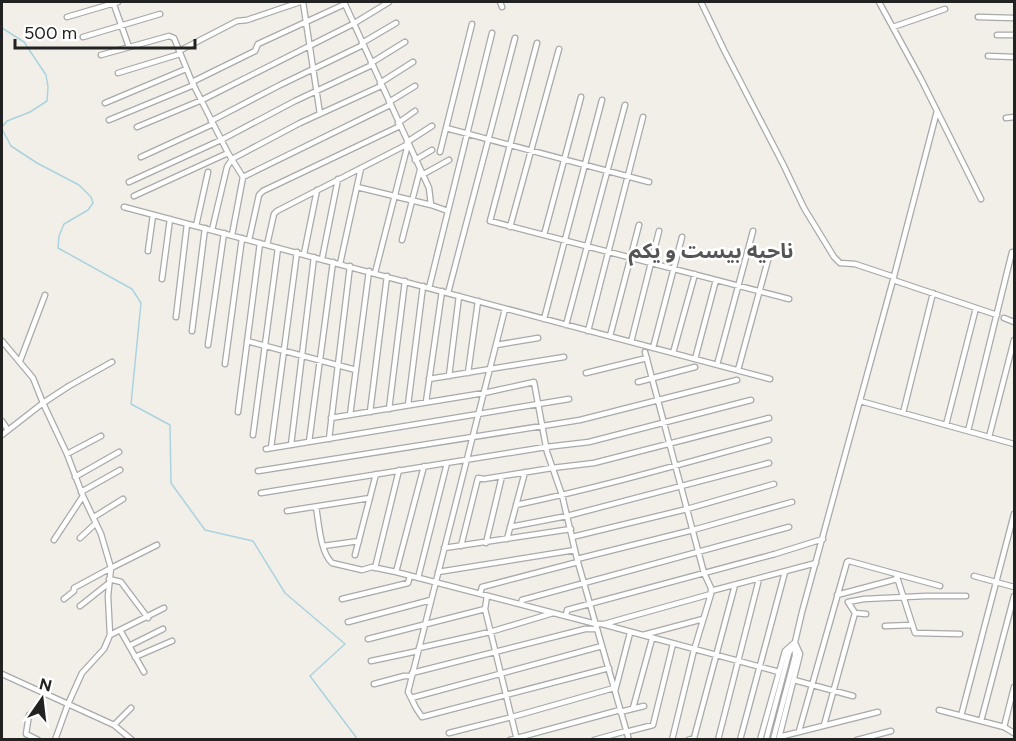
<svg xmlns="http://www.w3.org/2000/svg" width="1016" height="741" font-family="Figtree,'Noto Sans Arabic',sans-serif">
<rect width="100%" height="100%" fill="#f2efe9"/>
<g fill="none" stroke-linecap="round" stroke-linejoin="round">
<!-- stream -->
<path stroke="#aad3df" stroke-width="1.5" d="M2,28L24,42L46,75L48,87L47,101L30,112L7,121L2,127
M2,129L11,146L37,163L79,185L91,197L93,203L88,210L64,224L59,236L58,248L132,289L141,303L131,404L170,425L171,483L205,530L253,541L285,593L345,644L310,676L356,737L355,740"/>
<defs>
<path id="minor" d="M113,2L129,47
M303,2L320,114
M344,2L429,188L431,205L448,211
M500,2L502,7
M701,2L724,50L783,164L804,208L834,257L840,263L855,264L894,277
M879,2L921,79L981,199
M67,17L118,2
M978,17L1014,18
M893,27L945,9
M997,35H1014
M83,37L160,14
M362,43L396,23
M537,43L490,221L789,299
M179,51L237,21L247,20L300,2
M101,55L169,36L174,38L192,82L228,153L243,177L232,235
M988,56L1014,57
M371,63L405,42
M118,73L180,54
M192,82L255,51L258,44L345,4
M380,83L413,62
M389,102L415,86
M105,103L186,69
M1006,118L1014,117
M109,120L194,85
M211,121L280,85L363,45
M398,123L415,111
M137,127L202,100L353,24L389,2
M446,128L649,182
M407,142L432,126
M440,152L472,24
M141,157L213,124
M415,160L432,150
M422,175L449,160
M243,177L390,105
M129,182L221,140L295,101L372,65
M357,187L431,205
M134,196L228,153
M124,207C340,263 555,322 770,379
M196,226L208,172
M510,227L559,49
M212,230L227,167L232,159L300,123L381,86
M544,235L581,97
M249,240L259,195L263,191L400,126
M402,240L420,170
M267,245L274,214L277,211L408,144
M148,251L153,215
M304,254L317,190
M322,259L338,179
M340,264L361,168
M375,273L408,144
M162,279L170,219
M893,280L997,315
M429,288L492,33
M448,293L515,38
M505,309L408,692L416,708L422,717L609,668
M176,317L187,224
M1004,318L1014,322
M544,319L602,100
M566,325L625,105
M192,331L205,228
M588,331L643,117
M610,336L639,225
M2,341L33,378L43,403L67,454L83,496L101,534L111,568L108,596L110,635L104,649L82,673L68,704L55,740
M247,341L356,370
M631,342L659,231
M208,345L224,233
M496,345L538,338
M653,348L682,237
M645,352L704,573L711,588V594L694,650L672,740
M673,353L695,274
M695,359L716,280
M20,361L45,295
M225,364L242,238
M717,365L753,231
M738,370L768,260
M468,373L478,301
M586,373L647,358
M449,376L459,296
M429,379L564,357
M638,382L695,367
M860,401L1014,444
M426,402L442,291
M408,405L423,286
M389,409L405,281
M238,412L260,243
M370,412L387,276
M903,413L933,293
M350,415L369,271
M331,418L484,393L534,382L547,452L562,495L577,559L629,740
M2,421L8,430
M946,425L976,308
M968,431L1012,252
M2,435L43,403L69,386L112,362
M253,435L278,248
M989,437L1014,340
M329,439L350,266
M309,442L333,262
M291,445L314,257
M271,448L297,252
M266,449L569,399
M67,454L101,436
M258,471L580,420L737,380
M75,477L119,452
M81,492L120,470
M261,493L546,447L589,442L751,400
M516,505C602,487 685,463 769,440
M316,507C319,523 320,552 332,563L362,570L372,567L396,572L596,624H602L779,672
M287,511L370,498
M94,517L123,499
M510,527L567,516L769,463
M572,537L687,509L774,484
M80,538L96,523
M507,539L525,472
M54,540L83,496
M486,543L502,476
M323,546L359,541
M461,546L478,478L484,479L552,468L594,463L769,418
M444,548L571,529
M355,555L376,474
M577,559L693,530L792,502
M111,568L157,545
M375,568L399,470
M396,572L424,466
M438,572L575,550
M896,574L915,633L960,634
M974,576L1014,587
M418,578L447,463
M109,579L121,582L148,618
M711,591L816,563
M480,594L482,587L578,562
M837,595L897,579
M487,596L485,609L517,740
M64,599L74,591V588L111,568
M342,599L408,583L410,576
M521,604L522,600L789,527
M80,606L109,583
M866,614L855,613L848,602L864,599L926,596H966
M566,616L567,610L775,554L823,539
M348,622L431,600
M604,624L711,594
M885,626L912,625
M120,630L144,672
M110,635L164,608
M643,635L703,619
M368,639L485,609
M129,646L163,629
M419,648L490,632L553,613
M135,657L172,641
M371,661L418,651
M412,673L585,629H597
M2,674L114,725L132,740
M794,680L853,696
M374,684L404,676H412
M615,691L630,633
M411,698L602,646
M633,708L652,639
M939,710L1004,727L1014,733
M620,712L644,706
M29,715L26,734L38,740
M961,716L1014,514
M981,721L1014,596
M114,725L131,708
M824,725L855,613
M1004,727L1014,687
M799,731L847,562L849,561L940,586
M626,732L653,725L673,644
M449,733L512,717L614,688
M779,737L878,712
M779,738L800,654L796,645
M510,740L620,710
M594,740L626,731
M688,740L694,738L735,585
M718,740L759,579
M740,740L785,572
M760,740L785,651L795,642
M766,740L789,653L792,647
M773,740L795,656V642L802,612L893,280L937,111
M857,740L891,731"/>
</defs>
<!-- minor casing -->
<use href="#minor" stroke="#a9a9a9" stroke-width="7"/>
<!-- minor -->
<use href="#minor" stroke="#fff" stroke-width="4.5"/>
</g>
<g text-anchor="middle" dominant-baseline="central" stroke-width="5" stroke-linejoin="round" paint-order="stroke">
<!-- district labels -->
<g font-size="21" font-weight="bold" fill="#555" stroke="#fff">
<text x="711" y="250">ناحیه بیست و یکم</text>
</g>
</g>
<!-- border -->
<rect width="1016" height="741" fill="none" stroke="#222222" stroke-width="6"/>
<!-- north arrow -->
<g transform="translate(42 699) rotate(14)" stroke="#ffffff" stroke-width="4.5" paint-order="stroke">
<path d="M0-4.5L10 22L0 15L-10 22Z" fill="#222222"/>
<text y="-9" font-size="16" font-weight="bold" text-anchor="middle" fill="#222222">N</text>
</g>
<!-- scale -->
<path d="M15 39v9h180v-9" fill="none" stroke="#222222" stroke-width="3"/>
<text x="24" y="39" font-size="18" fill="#222222" stroke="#ffffff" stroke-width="4.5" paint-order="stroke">500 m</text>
</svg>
